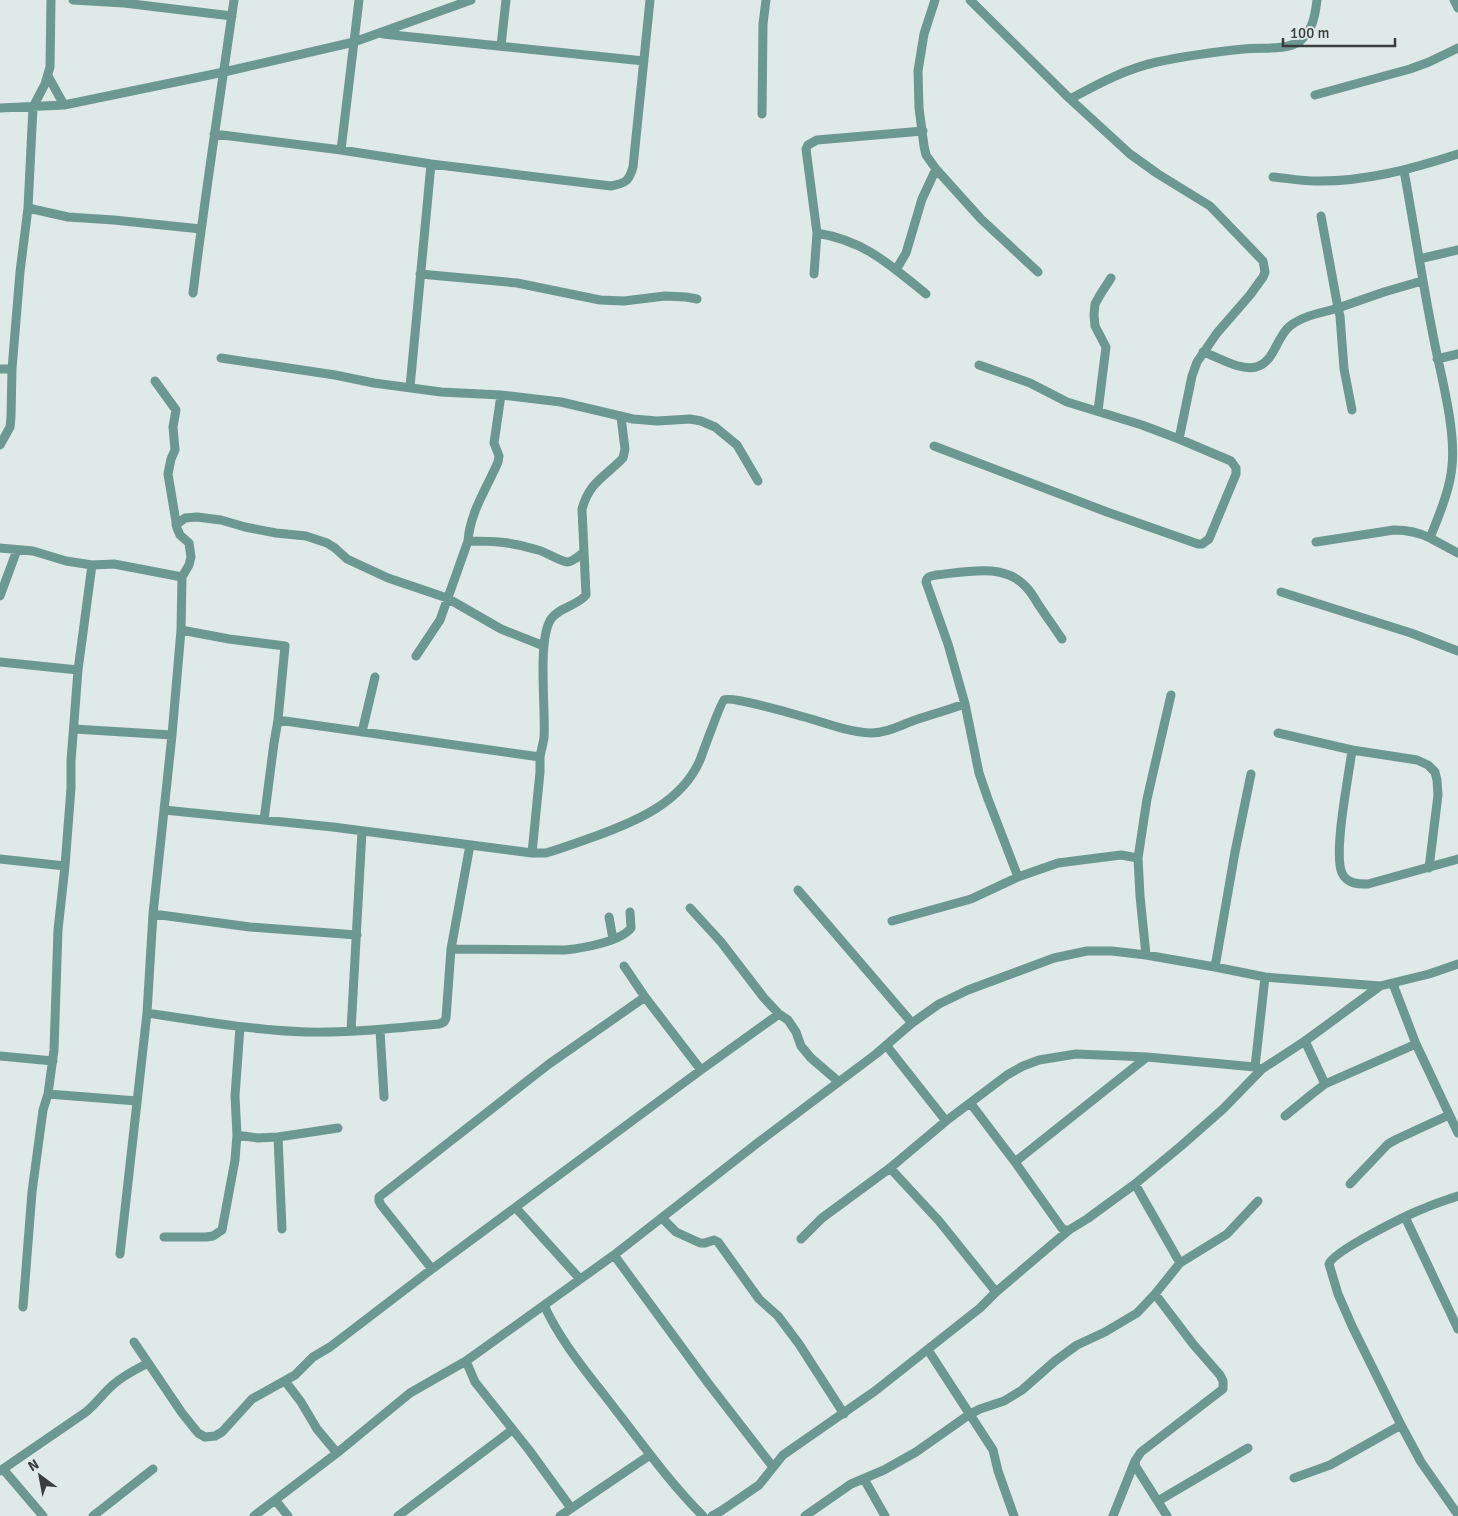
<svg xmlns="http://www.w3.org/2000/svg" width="1458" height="1516" font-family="Signika,sans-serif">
<rect width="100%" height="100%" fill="#dfe9e7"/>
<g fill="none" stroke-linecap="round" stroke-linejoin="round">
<!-- minor -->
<path stroke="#6b9890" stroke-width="9" d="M73,0L124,3L232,16
M935,0L924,34L918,71L919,108L924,146L926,155L936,169L981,219L1038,272
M970,0L1070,99L1130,154L1158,174L1210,206L1263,261L1265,272L1263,277L1250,295L1217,333L1197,362L1192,376L1179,439
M1454,0L1458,8
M383,34L644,61
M501,46L506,0
M48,76L64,105
M1315,95L1410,69L1429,62L1458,48
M1070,99C1098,84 1125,69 1157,62C1185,56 1215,52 1244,49C1260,47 1286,51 1300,41C1313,30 1315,16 1317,0
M0,108L64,105L224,72L354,42L471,0
M762,114L763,24L766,0
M214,134L341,150L431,164L611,186C626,183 629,181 633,167L650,0
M341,150L359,0
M1404,171C1414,225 1422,280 1433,335C1440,373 1456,427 1452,466C1450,490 1439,515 1430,538L1458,553
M1273,177C1287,178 1301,181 1315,181C1364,182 1412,169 1458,154
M28,208L68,217L114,220L201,229
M817,233C865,241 889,264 926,294
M1419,259L1458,250
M896,270L906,253L922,199L936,169
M420,274L517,283L600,300L624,301L665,296L686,297L697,299
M814,274L817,233L806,149L808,145L817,140L923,131
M193,293C205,195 220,98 234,0
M1203,352C1219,357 1239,371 1256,367C1275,362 1276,337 1290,326C1304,315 1322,313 1338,308L1321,216
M221,358L335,375L374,383L441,392L501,395L561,402L633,419L657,421L690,419L701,421L715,427L737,445L758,481
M1437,359L1458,354
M0,369H12
M410,387L431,164
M1352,410L1344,369L1340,316L1338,308L1384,292L1422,281
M1098,411L1106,347L1095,326L1094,315L1095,304L1100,295L1111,278
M0,445L10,427L11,417L12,369L20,272L28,208L33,107L45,84L50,67L51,0
M934,446L1107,512L1198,544H1202L1209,539L1236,474V468L1231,461L1179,439L1142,425L1067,402L1030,383L979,365
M176,525L185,518L197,517L221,520L245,527L276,533L306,536L327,543L335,548L347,559L388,578L447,598L501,629L544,646
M468,541C494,541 513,542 538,550C546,552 559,561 567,562C573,562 579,556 584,552
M1316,542L1394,530C1408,530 1418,532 1430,538
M0,548L33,551L66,561L92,565L114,564L182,577
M1281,592L1411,633L1458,651
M0,596L17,550
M181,630L229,639L285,646L278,720L274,743L264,820
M416,656L440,620L468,541C470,512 487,488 498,462L499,456L494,443L501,395
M0,662L78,670
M278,720L540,757V772L532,853
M74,729L172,735
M362,732L375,677
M1278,733L1352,750L1417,760L1428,765L1435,772L1437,780L1438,795L1429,868
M1352,750C1349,775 1333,853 1342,873C1347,884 1358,884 1368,884L1458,859
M540,757C541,751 543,744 544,738C546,710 537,640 551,619C558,608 577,606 586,595L582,509C590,481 605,477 623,458L625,449L621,417
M164,810L333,827L532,853H546C563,848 579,842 596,836C637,821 682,802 700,760C703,752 721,702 724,700C730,696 787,712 797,715C821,721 846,732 871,733C888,733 903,724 918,719C934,714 950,709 965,704
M0,859L65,866
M1018,877L988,799L979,773L965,704L948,644L926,582C927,576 931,576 936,575C966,572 1005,562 1027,588C1031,592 1035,599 1038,604C1046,616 1054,627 1062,639
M798,890L912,1023
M690,908L721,942L764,998L779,1014L788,1020L796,1032L801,1046L811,1058L839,1082
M153,914L250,927L357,935
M609,917L613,939
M892,921L971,899L1018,877L1058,863L1121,855L1138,858
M451,949L565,950C583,948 620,942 631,928L630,912
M1146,955L1140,896L1138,858L1147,799L1171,695
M624,966L645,997L701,1070
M1215,967L1235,852L1251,774
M1393,984L1416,1044L1458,1133
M147,1013C200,1021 252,1030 306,1032C351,1033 395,1028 439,1024L444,1022L446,1018L451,949L470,845
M380,1030L384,1097
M351,1031L362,831
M1305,1041L1325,1084
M886,1045L946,1121
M0,1056L53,1061
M1255,1067L1265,977
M48,1094L137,1101
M971,1104L1015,1162L1061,1227L1064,1230H1069
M1285,1116L1312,1094L1325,1084L1416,1044
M237,1135L258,1138L278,1137L338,1128
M278,1137L282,1229
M1015,1162L1147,1057
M890,1168L939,1221L996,1292L1069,1230L1087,1219L1135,1184L1181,1146L1223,1109L1262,1069L1305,1041L1380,986
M1135,1184L1180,1263
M1350,1184L1388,1144L1397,1139L1449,1115
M516,1208L580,1279
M1405,1217L1458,1329
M662,1218L676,1232L700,1243H705L714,1240L718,1242L759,1299L778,1316L799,1344L844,1414
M164,1237H206L213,1236L222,1230L235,1160L237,1135L235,1096L240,1027
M801,1239L822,1218L890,1168L946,1121L1007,1075L1023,1066L1039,1060L1076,1054L1147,1057L1255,1067L1262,1069
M120,1254L147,1013L153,914L172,735L181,630L182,577L189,565L191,557L189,543L180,535L177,528L168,474L171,459L175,450L173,427L176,410L155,381
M614,1255L708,1383L773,1467
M432,1269L381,1205L379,1201V1197L549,1064L645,997
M544,1305C561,1343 590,1376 615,1409C644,1446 670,1483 703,1516
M23,1307L32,1192L43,1110L48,1094L54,1050L58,930L65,866L71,788V761L78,670L92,565
M134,1342L182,1413L198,1433L205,1437L215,1436L222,1432L252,1399L295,1375L313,1357L330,1347L432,1269L701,1070L779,1014
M928,1350L993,1450L998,1471L1014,1516
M466,1361L475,1382L529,1450L571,1508
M285,1381L301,1402L317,1429L337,1453
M1135,1461L1136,1467L1167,1516
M3,1469L43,1516
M0,1471L86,1412C97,1403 104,1392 114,1384C124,1375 137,1369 148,1363
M1294,1478L1330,1465L1401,1425
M864,1479L885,1516
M276,1501L288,1516
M1158,1501L1248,1448
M1456,1512L1421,1462L1401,1425L1352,1326L1338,1294L1329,1264C1333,1251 1409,1214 1425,1208C1436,1203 1447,1200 1458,1196
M93,1516L153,1469
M254,1516L337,1453L410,1393L466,1361L614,1255L760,1141L876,1054L912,1023L939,1004L968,990L1054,958L1087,951H1112L1146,955L1215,967L1265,977L1380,986L1429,974L1458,964
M398,1516L512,1430
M560,1516L650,1455
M712,1516L721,1511L759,1485L783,1455L875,1391L980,1308L996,1292
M805,1516L851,1484L884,1470L916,1452L970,1414L980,1409L1004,1401L1022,1390L1055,1361L1077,1345L1105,1332L1137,1313L1155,1294L1180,1263L1227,1234L1258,1201
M1113,1516L1135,1461L1141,1452L1223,1389V1381L1220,1375L1193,1344L1155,1294"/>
</g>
<!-- north arrow -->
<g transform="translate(40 1476) rotate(328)" stroke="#dfe9e7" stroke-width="4" paint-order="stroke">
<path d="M0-4L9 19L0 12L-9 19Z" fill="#393d3c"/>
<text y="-8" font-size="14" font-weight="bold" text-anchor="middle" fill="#393d3c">N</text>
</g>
<!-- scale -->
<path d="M1283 38v8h112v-8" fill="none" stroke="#393d3c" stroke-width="2.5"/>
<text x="1290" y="38" font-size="15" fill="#393d3c" stroke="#dfe9e7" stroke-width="4" paint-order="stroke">100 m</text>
</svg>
